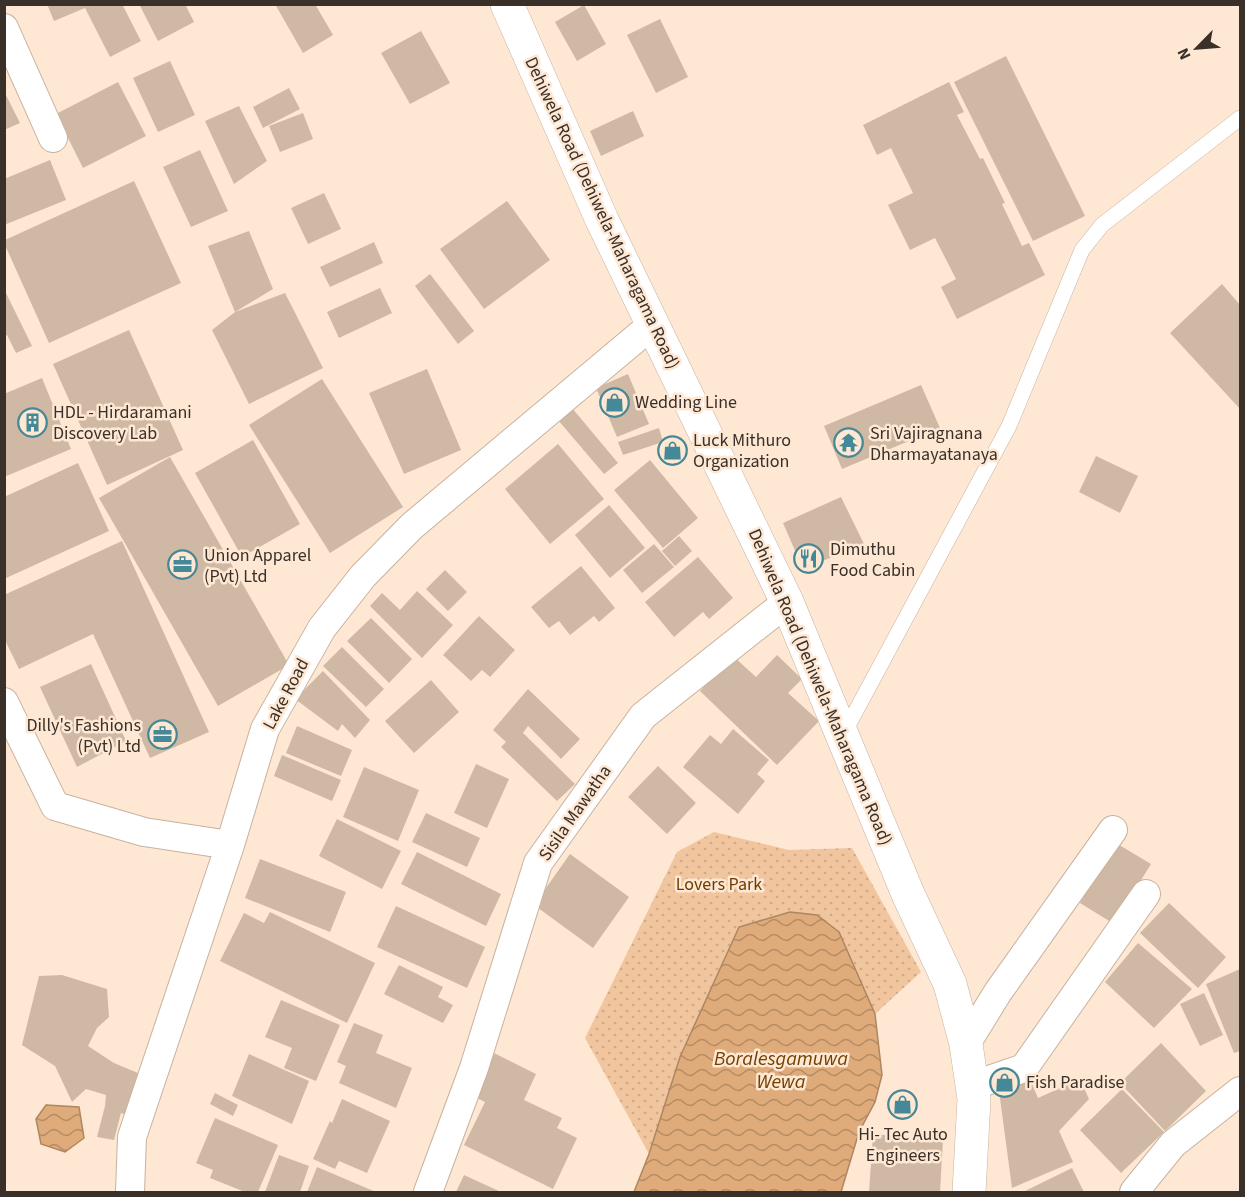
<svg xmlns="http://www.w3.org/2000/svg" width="1245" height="1197" font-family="'Source Sans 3',sans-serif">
<defs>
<pattern id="green-dots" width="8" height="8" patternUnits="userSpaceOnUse" patternTransform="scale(1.5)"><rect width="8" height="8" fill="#f1c69f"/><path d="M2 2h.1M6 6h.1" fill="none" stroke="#cfaa89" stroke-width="1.8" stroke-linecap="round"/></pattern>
<pattern id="water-waves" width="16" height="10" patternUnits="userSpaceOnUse" patternTransform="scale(1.5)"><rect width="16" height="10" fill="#dfab7a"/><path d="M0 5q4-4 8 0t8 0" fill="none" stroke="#b68c64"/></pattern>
</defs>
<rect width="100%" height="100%" fill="#fee7d3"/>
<!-- green -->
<path fill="url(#green-dots)" d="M714,832L789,850L852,848L921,972L875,1014L839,932L739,927L680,1057L649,1154L585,1038L677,852Z"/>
<!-- water -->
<path fill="url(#water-waves)" stroke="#ad8662" stroke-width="1.5" d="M790,912L817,915L839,932L875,1014L882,1075L875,1102L859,1132L841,1192H634L649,1154L680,1057L739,927Z
M46,1105L79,1107L84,1138L65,1152L41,1144L36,1119Z"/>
<!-- building -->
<path fill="#cfb9a5" d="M47,4H122L141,41L110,57L85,8L54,21Z
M139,4H185L194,22L158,41Z
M275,4H315L333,35L303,53Z
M584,5L606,44L577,61L555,22Z
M660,19L688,77L656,93L627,35Z
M421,31L450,83L410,104L381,53Z
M1006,56L1085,216L1033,241L954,82Z
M170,61L195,115L158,132L133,78Z
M118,82L146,136L83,168L56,114Z
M949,82L964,112L957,115L980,159L983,158L1005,203L1002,204L1022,246L1029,243L1045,275L957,319L941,287L956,279L935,238L910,250L888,205L913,193L891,148L877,155L863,125Z
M289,88L300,109L263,128L253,107Z
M4,91L20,123L4,130Z
M239,106L267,161L234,184L205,121Z
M633,111L644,136L601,156L590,131Z
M303,113L313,139L280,152L269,126Z
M200,150L228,211L191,227L163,167Z
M50,160L66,200L4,225V179Z
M134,181L181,283L49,343L5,245V240Z
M324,193L341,229L308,244L291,208Z
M507,201L550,260L484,309L440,249Z
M249,231L273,289L235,312L285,293L323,368L249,404L212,330L235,312L208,246Z
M374,242L383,263L330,287L320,267Z
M430,274L474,331L458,344L415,286Z
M1222,284L1240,305V409L1170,333Z
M380,288L392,313L339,338L327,312Z
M4,289L32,346L16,353L7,335L4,336Z
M129,330L183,450L107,485L53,364Z
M427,369L461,450L404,474L369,393Z
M628,374L649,424L617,437L596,388Z
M42,378L71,449L4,477V394Z
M322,379L403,507L330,553L249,425Z
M921,385L940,428L842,469L824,426Z
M572,408L618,463L604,474L558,420Z
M659,428L663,442L623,455L618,442Z
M253,440L300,524L242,557L195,473Z
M558,444L604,499L550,544L505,489Z
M1096,456L1138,476L1120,513L1079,492Z
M170,457L289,665L218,706L99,498Z
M650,460L698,518L663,548L614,490Z
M78,463L109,531L4,579V497Z
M841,497L864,544L803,569L783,523Z
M609,505L645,548L610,578L575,535Z
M679,536L692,551L675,566L662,551Z
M122,541L209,732L150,758L93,634L19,669L4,638V595Z
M654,544L674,567L642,593L623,570Z
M698,557L733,598L709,619L703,612L674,637L645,602Z
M581,566L615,608L599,622L594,616L570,635L559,621L549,628L531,607Z
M445,570L467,592L448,611L426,589Z
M417,591L453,625L422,658L370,606L382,593L400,610Z
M479,616L515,650L490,677L482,670L471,681L443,655Z
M371,618L412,659L389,683L347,641Z
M342,647L384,689L366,707L323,666Z
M777,655L802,679L788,693L819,721L777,765L700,691L733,656L756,677Z
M91,664L126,741L77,767L40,687Z
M323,671L370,720L355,738L342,724L338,731L295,699Z
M431,680L459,712L414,753L385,721Z
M528,689L580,739L561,759L528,726L523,733L575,784L557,801L501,747L506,742L493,730Z
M297,726L352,750L341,776L286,753Z
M733,729L769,760L757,774L765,781L738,814L683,767L710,735L721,744Z
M282,755L341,780L332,801L274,776Z
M476,764L509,779L487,828L454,813Z
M658,766L696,803L667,834L628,797Z
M364,767L419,790L398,841L343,817Z
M426,813L480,838L467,867L412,842Z
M337,819L401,851L382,889L319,856Z
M1116,843L1151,864L1114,924L1080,903Z
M417,852L501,894L486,926L401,884Z
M570,854L629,897L593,948L534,905Z
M260,859L346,892L330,932L245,898Z
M1169,903L1226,957L1198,988L1140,933Z
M396,906L485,947L467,988L377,947Z
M270,912L375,963L347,1023L220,961L244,913L264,923Z
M1138,943L1192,989L1154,1028L1105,982Z
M399,965L443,987L438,997L453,1005L443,1023L384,994Z
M1240,969V1051L1234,1053L1206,984Z
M62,975L107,989L109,1017L97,1028L88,1046L114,1063L145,1076L130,1117L121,1113L114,1140L97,1137L105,1106L106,1095L86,1089L72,1102L55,1066L22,1045L39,976Z
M1204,993L1223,1035L1200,1046L1180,1004Z
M281,1000L340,1025L316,1081L284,1068L292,1048L265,1037Z
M354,1023L383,1035L376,1053L412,1068L396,1108L339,1083L346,1066L337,1062Z
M1161,1043L1206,1091L1165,1131L1120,1083Z
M488,1050L536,1074L524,1100L562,1118L557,1128L577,1138L553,1189L464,1145L485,1102L467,1093Z
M249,1054L309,1081L292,1124L232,1096Z
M1029,1077L1038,1098L1080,1079L1089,1099L1059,1131L1073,1162L1012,1188L999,1091Z
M1122,1089L1164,1132L1121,1173L1080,1130Z
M215,1093L238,1105L233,1116L210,1104Z
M342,1099L390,1121L367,1173L339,1161L335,1169L313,1159L330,1121L332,1123Z
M215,1118L278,1145L258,1192H245L210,1178L213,1170L196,1163Z
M873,1134L943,1140L940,1192H869Z
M279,1155L309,1166L300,1192H265Z
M317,1167L376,1192H307Z
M1072,1168L1084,1192H1023Z
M464,1175L501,1192H456Z"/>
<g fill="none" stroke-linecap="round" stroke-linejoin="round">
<defs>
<path id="service" d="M844,733L1009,426L1082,250L1102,225L1240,118"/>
<path id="minor" d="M4,28L53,138
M4,702L55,806L144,832L230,845
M966,1044L998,992L1113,830
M972,1086L1024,1068L1146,894
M130,1192L132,1137L230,845L265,729L322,628L363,576L412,526L653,324
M428,1192L474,1068L538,863L643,716L787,602
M1134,1192L1173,1144L1240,1091"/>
<path id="primary" d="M507,4L602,220L787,602L908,894L950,984L966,1044L974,1099L969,1192"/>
</defs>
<!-- service casing -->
<use href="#service" stroke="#c8b29f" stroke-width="16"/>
<!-- minor casing -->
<use href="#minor" stroke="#c8b29f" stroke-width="30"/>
<!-- primary casing -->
<use href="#primary" stroke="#c8b29f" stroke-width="34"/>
<!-- service -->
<use href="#service" stroke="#fff" stroke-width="15"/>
<!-- minor -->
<use href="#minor" stroke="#fff" stroke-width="28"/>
<!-- primary -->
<use href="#primary" stroke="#fff" stroke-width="33"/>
</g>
<!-- icons -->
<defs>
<symbol id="shop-ring" viewBox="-11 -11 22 22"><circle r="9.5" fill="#fee7d3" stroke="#458897" stroke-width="1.5"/><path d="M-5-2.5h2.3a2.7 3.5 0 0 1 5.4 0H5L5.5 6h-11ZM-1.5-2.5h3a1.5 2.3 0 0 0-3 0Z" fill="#458897"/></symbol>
<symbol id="building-ring" viewBox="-11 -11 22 22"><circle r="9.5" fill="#fee7d3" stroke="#458897" stroke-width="1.5"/><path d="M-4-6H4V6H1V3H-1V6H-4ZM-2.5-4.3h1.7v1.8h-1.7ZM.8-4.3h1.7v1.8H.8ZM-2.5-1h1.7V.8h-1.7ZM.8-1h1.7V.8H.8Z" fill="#458897"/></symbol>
<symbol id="temple-ring" viewBox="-11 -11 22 22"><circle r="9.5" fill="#fee7d3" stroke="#458897" stroke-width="1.5"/><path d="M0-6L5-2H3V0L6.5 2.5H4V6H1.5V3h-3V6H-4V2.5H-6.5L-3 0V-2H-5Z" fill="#458897"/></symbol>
<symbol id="restaurant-ring" viewBox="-11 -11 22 22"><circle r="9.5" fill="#fee7d3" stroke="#458897" stroke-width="1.5"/><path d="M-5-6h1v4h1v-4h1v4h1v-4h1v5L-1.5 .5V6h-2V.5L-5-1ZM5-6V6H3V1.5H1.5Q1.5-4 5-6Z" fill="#458897"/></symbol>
<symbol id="office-ring" viewBox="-11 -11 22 22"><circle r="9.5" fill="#fee7d3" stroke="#458897" stroke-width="1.5"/><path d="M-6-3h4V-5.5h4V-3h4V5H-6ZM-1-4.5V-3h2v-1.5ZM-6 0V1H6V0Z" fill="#458897"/></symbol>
</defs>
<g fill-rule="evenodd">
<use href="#shop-ring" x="598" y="386" width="33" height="33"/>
<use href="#building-ring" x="16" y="406" width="33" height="33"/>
<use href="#temple-ring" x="832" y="426" width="33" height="33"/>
<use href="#shop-ring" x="656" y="434" width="33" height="33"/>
<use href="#restaurant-ring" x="792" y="542" width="33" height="33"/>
<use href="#office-ring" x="166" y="548" width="33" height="33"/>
<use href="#office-ring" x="146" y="718" width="33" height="33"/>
<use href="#shop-ring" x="988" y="1066" width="33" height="33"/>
<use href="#shop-ring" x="886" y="1088" width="33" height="33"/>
</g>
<g text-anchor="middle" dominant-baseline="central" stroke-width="5" stroke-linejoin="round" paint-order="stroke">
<!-- street labels -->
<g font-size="18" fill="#393029" stroke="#fee7d3">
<text transform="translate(602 213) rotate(65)">Dehiwela Road (Dehiwela-Maharagama Road)</text>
<text transform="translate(820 687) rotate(67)">Dehiwela Road (Dehiwela-Maharagama Road)</text>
<text transform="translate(286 694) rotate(-62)">Lake Road</text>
<text transform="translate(575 813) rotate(-55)">Sisila Mawatha</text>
</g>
<!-- poi labels -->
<g font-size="18" fill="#393029" stroke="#fee7d3" text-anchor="start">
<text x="635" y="402">Wedding Line</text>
<text x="53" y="412">HDL - Hirdaramani<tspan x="53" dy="21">Discovery Lab</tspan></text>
<text x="870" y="433">Sri Vajiragnana<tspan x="870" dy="21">Dharmayatanaya</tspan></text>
<text x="693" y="440">Luck Mithuro<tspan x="693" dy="21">Organization</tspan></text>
<text x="830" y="549">Dimuthu<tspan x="830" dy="21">Food Cabin</tspan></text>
<text x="204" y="555">Union Apparel<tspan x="204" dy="21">(Pvt) Ltd</tspan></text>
<text x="141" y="725" text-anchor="end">Dilly's Fashions<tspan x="141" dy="21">(Pvt) Ltd</tspan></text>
<text x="1026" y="1082">Fish Paradise</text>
<text x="903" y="1134" text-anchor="middle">Hi- Tec Auto<tspan x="903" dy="21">Engineers</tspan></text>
</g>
<!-- park labels -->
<g font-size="18" fill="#6d3d00" stroke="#fee7d3">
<text x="719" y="884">Lovers Park</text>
</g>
<!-- water labels -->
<g font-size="20" font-style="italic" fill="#704001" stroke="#fee7d3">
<text x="781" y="1059">Boralesgamuwa<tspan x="781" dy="23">Wewa</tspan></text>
</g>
</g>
<!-- border -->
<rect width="1245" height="1197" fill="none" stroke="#393029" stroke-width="12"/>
<!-- north arrow -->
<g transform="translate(1197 48) rotate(245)" stroke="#fee7d3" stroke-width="4.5" paint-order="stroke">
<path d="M0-4.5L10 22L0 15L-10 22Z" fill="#393029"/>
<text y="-9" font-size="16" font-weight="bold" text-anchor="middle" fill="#393029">N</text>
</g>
</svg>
